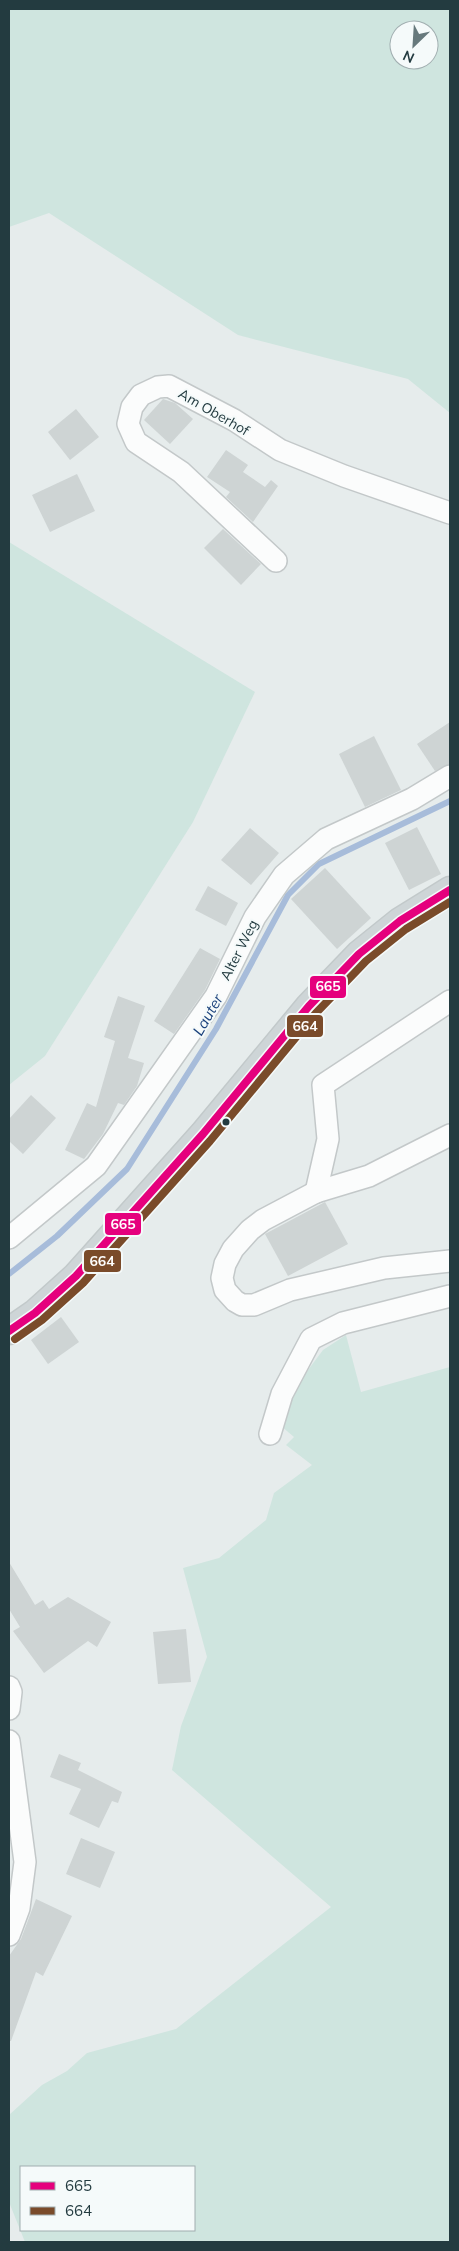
<svg xmlns="http://www.w3.org/2000/svg" width="459" height="2251" font-family="Mulish,sans-serif">
<style>
.green{fill:#cfe5df;fill-rule:evenodd}
.lines{fill:none;stroke-linecap:round;stroke-linejoin:round}
.stream{stroke:#a7bcda;stroke-width:6}
.building{fill:#ced4d4}
.minor-casing{stroke:#c3c8c9;stroke-width:24}
.major-casing{stroke:#c2c9ca;stroke-width:29}
.minor{stroke:#fbfcfc;stroke-width:21}
.major{stroke:#ced5d7;stroke-width:26}
.bus-1-casing{stroke:#f5fafa;stroke-width:11}
.bus-2-casing{stroke:#f5fafa;stroke-width:11}
.bus-1{stroke:#e5007d;stroke-width:8}
.bus-2{stroke:#7a4b2a;stroke-width:8}
.bus-dot{fill:#233b40;stroke:#f5fafa;stroke-width:2}
.labels{text-anchor:middle;stroke-width:4;stroke-linejoin:round;paint-order:stroke}
.street-label{font-size:14px;fill:#233b40;stroke:#f5fafa}
.water-label{font-size:15px;font-style:italic;fill:#1c427c;stroke:#f5fafa}
.line-badge{stroke:#f5fafa;stroke-width:2}
.badge-label{font-size:14px;text-anchor:middle;font-weight:bold;fill:#fff}
</style>
<rect width="100%" height="100%" fill="#e6ecec"/>
<g class="green">
<path d="M9 9H450V413L408 379 238 335 49 213 9 227ZM399 30H429V60H399Z"/>
<path d="M9 542 255 692 193 822 45 1056 9 1085Z"/>
<path d="M346 1335 361 1392 450 1367V2242H25L9 2202V2115L42 2085 67 2071 87 2053 176 2029 331 1907 172 1770 181 1726 207 1657 183 1568 219 1558 266 1520 274 1493 312 1465 286 1445 294 1437 281 1426 299 1382 323 1350ZM21 2167H194V2230H21Z"/>
</g>
<g class="lines">
<path class="stream" d="M9 1274 57 1236 127 1169 216 1029 288 895 319 864 450 801"/>
</g>
<g class="building">
<path d="M163 399 175 403 193 419 170 444 144 420Z"/>
<path d="M76 409 99 437 70 460 48 432Z"/>
<path d="M226 450 248 465 243 472 265 487 271 480 278 486 253 522 226 497 230 492 207 477Z"/>
<path d="M77 474 95 511 50 532 32 495Z"/>
<path d="M223 529 261 564 241 585 204 548Z"/>
<path d="M450 722V764L435 771 417 744Z"/>
<path d="M374 736 401 790 365 807 339 754Z"/>
<path d="M417 827 441 874 409 890 385 843Z"/>
<path d="M250 828 279 853 251 885 221 860Z"/>
<path d="M325 868 371 918 337 949 291 899Z"/>
<path d="M208 886 238 903 226 926 195 910Z"/>
<path d="M200 948 220 959 205 990 174 1034 154 1021Z"/>
<path d="M118 996 145 1006 128 1058 144 1063 137 1086 124 1105 118 1103 103 1134 84 1159 65 1150 87 1103 96 1107 115 1041 104 1037Z"/>
<path d="M31 1095 56 1118 23 1154 9 1141V1119Z"/>
<path d="M325 1202 348 1244 288 1276 265 1234Z"/>
<path d="M61 1317 79 1342 48 1364 31 1340Z"/>
<path d="M9 1562 35 1605 43 1600 49 1609 68 1597 111 1622 97 1647 88 1641 44 1673 13 1631 20 1627 9 1609Z"/>
<path d="M186 1629 191 1682 158 1684 153 1632Z"/>
<path d="M59 1754 81 1763 78 1770 122 1792 118 1803 112 1801 99 1828 69 1814 81 1789 50 1777Z"/>
<path d="M81 1838 115 1852 100 1888 66 1874Z"/>
<path d="M36 1899 72 1916 43 1976 36 1972 11 2041H9V1956L21 1939Z"/>
</g>
<g class="lines">
<defs>
<g id="minor">
<path d="M276 561 181 472 136 442 128 424 132 407 141 395 158 387 169 386 234 420 280 450 344 476 450 513"/>
<path d="M450 1135 369 1176 316 1192 263 1220 250 1230 233 1249 225 1264 222 1278 225 1290 235 1301 242 1305H254L290 1290 384 1268 450 1261"/>
<path d="M316 1192 328 1139 323 1085 450 1001"/>
<path d="M9 1238 96 1166 216 996 255 917 284 875 326 839 412 799 450 776"/>
<path d="M270 1434 282 1394 311 1339 343 1323 450 1296"/>
<path d="M9 1687 11 1692 9 1709"/>
<path d="M9 1741 25 1862 19 1908 9 1935"/>
</g>
<path id="major" d="M9 1331 35 1313 76 1276 203 1134 309 1006 359 954 400 921 450 890"/>
</defs>
<use href="#minor" class="minor-casing"/>
<use href="#major" class="major-casing"/>
<use href="#minor" class="minor"/>
<use href="#major" class="major"/>
<defs>
<path id="bus-1" d="M9 1331 35 1313 76 1276 203 1134 309 1006 359 954 400 921 450 890"/>
<path id="bus-2" d="M15 1339 42 1320 83 1283 210 1141 316 1013 366 961 406 929 450 902"/>
</defs>
<use href="#bus-1" class="bus-1-casing"/>
<use href="#bus-2" class="bus-2-casing"/>
<use href="#bus-1" class="bus-1"/>
<use href="#bus-2" class="bus-2"/>
</g>
<circle class="bus-dot" cx="226" cy="1122" r="4.5"/>
<g class="labels">
<g class="street-label">
<text transform="translate(214 412) rotate(30)" y="5">Am Oberhof</text>
<text transform="translate(239 950) rotate(-63)" y="5">Alter Weg</text>
</g>
<g class="water-label">
<text transform="translate(208 1015) rotate(-60)" y="5">Lauter</text>
</g>
</g>
<g class="line-badge">
<rect x="309" y="975" width="38" height="24" rx="5" fill="#e5007d"/>
<rect x="286" y="1014" width="38" height="24" rx="5" fill="#7a4b2a"/>
<rect x="104" y="1212" width="38" height="24" rx="5" fill="#e5007d"/>
<rect x="83" y="1249" width="39" height="24" rx="5" fill="#7a4b2a"/>
</g>
<g class="badge-label">
<text x="328" y="991">665</text>
<text x="305" y="1031">664</text>
<text x="123" y="1229">665</text>
<text x="102" y="1266">664</text>
</g>
<rect width="459" height="2251" fill="none" stroke="#233b40" stroke-width="20"/>
<rect x="20" y="2166" width="175" height="65" fill="#f5fafa" stroke="#a1aeb0"/>
<rect x="30" y="2182" width="25" height="8" fill="#e5007d" stroke="#a1aeb0"/>
<text x="65" y="2191" font-size="15" fill="#233b40">665</text>
<rect x="30" y="2207" width="25" height="8" fill="#7a4b2a" stroke="#a1aeb0"/>
<text x="65" y="2216" font-size="15" fill="#233b40">664</text>
<g transform="translate(414 45) rotate(205)"><circle r="24" fill="#f5fafa" stroke="#a1aeb0"/>
<path d="M0-4L9 19L0 12L-9 19Z" fill="#67797c"/>
<text y="-8" font-size="14" font-weight="bold" text-anchor="middle" fill="#233b40">N</text>
</g>
</svg>
